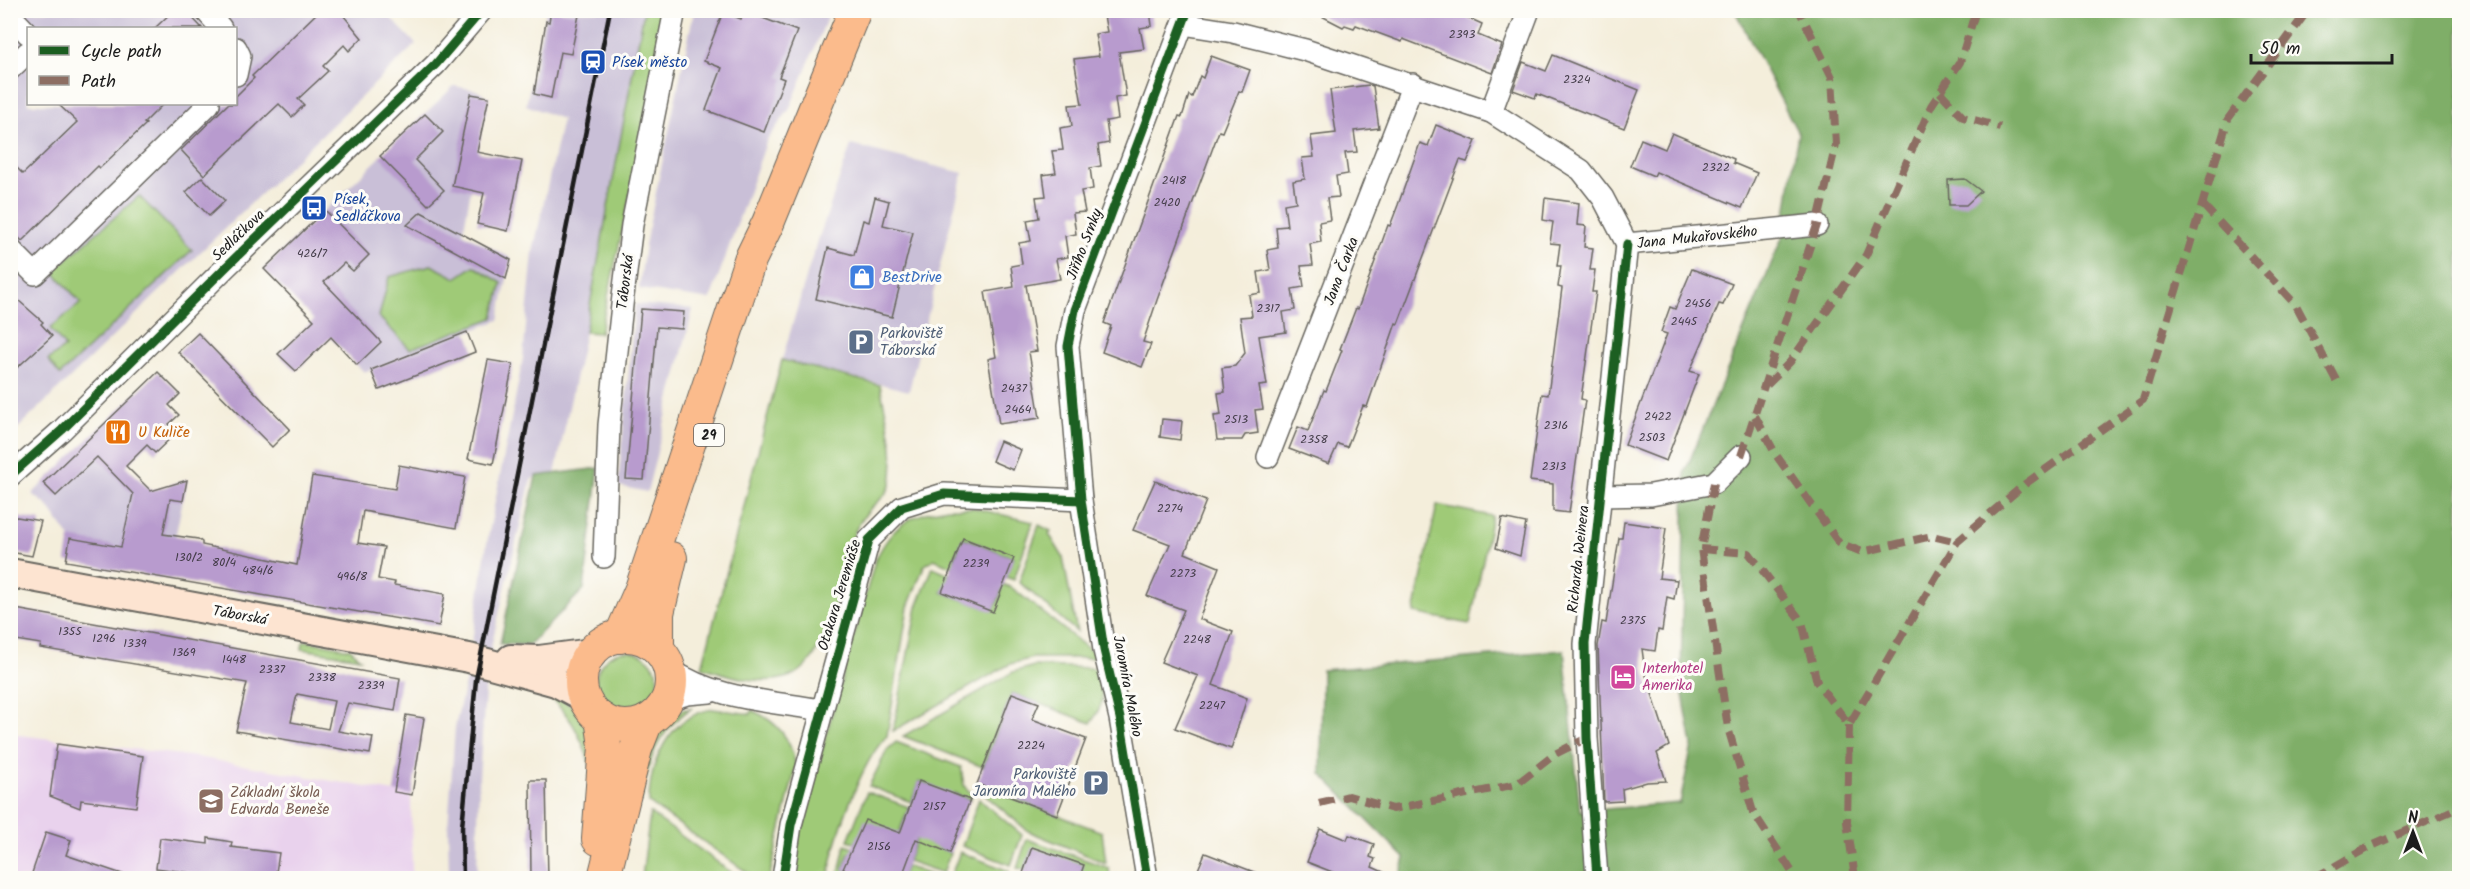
<svg xmlns="http://www.w3.org/2000/svg" width="2470" height="889" font-family="Kalam,sans-serif">
<style>
.built{fill:#e9d2ed}
.industrial{fill:#c9bfd7;fill-rule:evenodd}
.green{fill:#9fca77;stroke:#5e734a;stroke-width:1.5}
.forest{fill:#7fae68;stroke:#4e6542;stroke-width:1.5}
.building{fill:#b89bce;fill-rule:evenodd}
.lines{fill:none;stroke-linecap:round;stroke-linejoin:round}
.street-casing{stroke:#68665f;stroke-width:24}
.secondary-casing{stroke:#68665f;stroke-width:32}
.primary-casing{stroke:#68665f;stroke-width:34}
.street{stroke:#fff;stroke-width:21}
.secondary{stroke:#fde4d1;stroke-width:28}
.primary{stroke:#fbbb8c;stroke-width:32}
.rail{stroke:#1c1c1c;stroke-width:4.5}
.quiet{stroke:#8d6e63;stroke-width:8;stroke-dasharray:15 8;stroke-linecap:butt}
.cycleway-casing{stroke:#fdfcf7;stroke-width:13}
.cycleway{stroke:#1b5e20;stroke-width:9}
.labels{text-anchor:middle;stroke-width:6;stroke-linejoin:round;paint-order:stroke}
.number-label{font-size:12px;fill:#433c48}
.shield{fill:#fdfcf7;stroke:#605f5e;stroke-width:1.5}
.shield-label{font-size:14px;font-weight:bold;fill:#1c1c1c}
.transit-label{font-size:15px;fill:#164399;stroke:#fdfcf7;text-anchor:start}
.street-label{font-size:15px;fill:#1c1c1c;stroke:#fdfcf7}
.shop-label{font-size:15px;fill:#366cbe;stroke:#fdfcf7;text-anchor:start}
.service-label{font-size:15px;fill:#4e5e75;stroke:#fdfcf7;text-anchor:start}
.food-label{font-size:15px;fill:#c56008;stroke:#fdfcf7;text-anchor:start}
.hotel-label{font-size:15px;fill:#b23c85;stroke:#fdfcf7;text-anchor:start}
.education-label{font-size:15px;fill:#785e54;stroke:#fdfcf7;text-anchor:start}
</style>
<rect width="100%" height="100%" fill="#fdfcf7"/>
<filter id="ink" filterUnits="userSpaceOnUse"><feTurbulence type="fractalNoise" baseFrequency=".0167" numOctaves="2"/><feDisplacementMap in="SourceGraphic" scale="12" xChannelSelector="R" yChannelSelector="G"/><feConvolveMatrix kernelMatrix="1 2 1 2 8 2 1 2 1" color-interpolation-filters="sRGB"/></filter>
<filter id="wash" filterUnits="userSpaceOnUse"><feTurbulence type="fractalNoise" baseFrequency=".008" numOctaves="4" result="noise"/><feDisplacementMap in="SourceGraphic" scale="24" xChannelSelector="R" yChannelSelector="G"/><feGaussianBlur stdDeviation="1.35" result="paint"/><feColorMatrix in="noise" values="0 0 0 0 0 0 0 0 0 0 0 0 0 0 0 0 0 1.4 0 .05"/><feComposite in="paint" operator="in"/></filter>
<g filter="url(#wash)">
<rect width="100%" height="100%" fill="#f4eedb"/>
<path class="built" d="M11 734 197 757 411 795 412 878H11Z"/>
<g class="industrial">
<path d="M11 11H384L416 44 11 435ZM28 28H236V104H28Z"/>
<path d="M546 11H644L585 332 555 474 536 476 531 480 492 643 486 678 479 778 477 878H449L448 827 455 727 467 675 487 543 523 358 533 252 562 119 526 105Z"/>
<path d="M694 11H830L789 110 767 140 710 300 639 289 645 245Z"/>
<path d="M454 86 476 90 488 97 463 233 511 258 499 320 364 372 264 269Z"/>
<path d="M851 145 963 173 909 391 782 360 811 261Z"/>
<path d="M635 304 693 309 647 492 618 486Z"/>
<path d="M95 434 150 492 187 479 167 578 66 561 70 538 47 505 32 494Z"/>
</g>
<g class="green">
<path d="M644 11H670L600 333 585 332Z"/>
<path d="M139 196 192 250 60 375 48 360 65 347 50 328 81 303 53 271Z"/>
<path d="M431 265 456 278 474 266 502 283 493 318 410 349 379 317 389 277Z"/>
<path d="M782 360 880 385C886 417 897 450 891 483 888 496 876 502 868 511 861 520 854 531 851 542 840 577 829 662 791 676 761 687 731 676 702 667Z"/>
<path d="M1437 505 1492 516 1470 624 1414 613Z"/>
<path d="M948 508H974L1033 522 1014 580 1003 576 1014 558 964 538 955 557V568L934 559 924 566 908 607 887 736C861 761 833 842 829 878H793L797 839 875 561C892 525 910 514 948 508Z"/>
<path d="M1039 525 1051 531 1049 534 1063 557 1077 632 1019 582Z"/>
<path d="M933 567 952 575 942 592 993 611 1001 593 1000 583 1012 588 1096 655 1093 658H1033L1010 664 893 731 917 607Z"/>
<path d="M307 641 350 649 360 658 302 649 303 642Z"/>
<circle cx="627" cy="682" r="31"/>
<path d="M1034 666 1093 668 1097 672C1103 701 1107 698 1091 723L1012 693 983 767 903 736 1013 672Z"/>
<path d="M537 688 573 706 590 729 591 768C581 734 568 708 537 688Z"/>
<path d="M692 708C656 731 648 763 641 802L630 800 651 735 681 710Z"/>
<path d="M713 709 751 714 752 710C779 723 790 737 796 766L769 878H755L649 803C649 762 669 716 713 709Z"/>
<path d="M896 742 961 767 964 786 972 794 970 800 954 793 953 796 920 781 911 802 869 786 887 750Z"/>
<path d="M977 784 1102 832 1106 863 1028 831 978 789Z"/>
<path d="M867 792 909 807 898 835 856 843 848 840Z"/>
<path d="M979 799 1022 835 1011 865 962 846Z"/>
<path d="M650 813 739 878H642Z"/>
<path d="M917 837 950 853 943 873 908 861Z"/>
<path d="M1027 839 1109 868 1110 878H1079L1083 865C1054 854 1039 875 1017 868Z"/>
<path d="M845 845 854 848 852 854 849 853 843 869 867 878H838Z"/>
<path d="M960 852 1009 871 1006 878H950Z"/>
<path d="M906 866 939 878H901Z"/>
</g>
<g class="forest">
<path d="M1735 11H2459V878H1400L1405 858 1321 774 1322 670 1564 650 1580 811 1680 803 1692 745 1681 683 1685 472 1783 235 1798 133Z"/>
<path d="M599 468 584 589 529 645 500 644 536 476Z"/>
</g>
<g id="blocks">
<g class="building">
<path d="M174 10H185L202 28H155Z"/>
<path d="M320 10H339L362 38 349 51 344 45 323 66 328 71 298 99 304 105 292 117 279 104 204 175 181 150 228 104H236V96L254 78 252 76Z"/>
<path d="M551 10 579 15 571 54 560 52 551 98 534 94 546 21 549 22Z"/>
<path d="M1103 10H1150L1152 26 1140 28 1144 49 1119 52 1126 96 1115 98 1118 119 1106 121 1109 143 1098 145 1101 166 1090 168 1093 189 1081 191 1085 212 1073 213 1076 234 1065 236 1068 257 1056 259 1060 279 1026 285 1037 351 1029 352 1040 418 999 424 988 359 996 357 985 292 1014 287 1011 266 1022 264 1019 243 1031 241 1027 220 1039 218 1036 197 1046 196 1043 175 1056 173 1052 151 1063 150 1060 128 1072 126 1069 105 1082 104 1074 59 1099 56 1095 34 1107 32Z"/>
<path d="M1310 10H1451L1482 24 1478 35 1502 45 1492 73 1403 39 1402 42 1356 25 1354 28 1345 25 1343 27Z"/>
<path d="M744 11 797 31 779 77 784 79 764 132 706 110 722 68 704 61 723 12 741 19Z"/>
<path d="M1553 55 1639 90 1624 128 1537 94 1535 98 1513 90 1523 62 1546 71Z"/>
<path d="M1211 56 1250 70 1242 92 1239 91 1222 132 1219 131 1157 300 1143 342 1151 344 1142 367 1102 352 1111 326 1104 323 1179 116 1182 117 1189 95 1192 97 1200 76 1203 78Z"/>
<path d="M1369 85 1373 86 1379 128 1354 131 1357 152 1345 153 1348 174 1336 176 1339 197 1327 198 1330 220 1319 222 1321 242 1310 244 1313 265 1301 266 1304 287 1292 289 1295 310 1283 312 1286 332 1259 336 1267 385 1259 386 1263 409 1255 410 1258 433 1245 435 1242 440H1217L1214 416 1221 415 1218 393 1225 392 1222 368 1235 366 1245 353 1240 317 1252 316 1249 295 1261 293 1258 272 1270 270 1267 250 1278 248 1276 227 1287 226 1284 204 1296 202 1293 181 1305 179 1302 158 1314 157 1311 136 1336 133 1330 90Z"/>
<path d="M471 94 489 97 477 152 522 161 508 231 477 224 484 193 452 186Z"/>
<path d="M58 104H163L144 123 146 124 100 168 98 166 22 241 10 229V161L23 174 77 122Z"/>
<path d="M425 114 443 132 415 160 444 190 428 205 380 156Z"/>
<path d="M1436 125 1476 141 1467 162 1460 160 1398 324 1396 323 1367 407 1363 406 1347 447 1338 444 1329 464 1289 449 1298 427 1308 431 1324 390 1326 391 1342 350 1340 349 1356 308 1358 309 1388 225 1390 226 1398 205 1420 143 1428 146Z"/>
<path d="M1672 133 1734 159 1733 163 1757 173 1742 208 1656 172 1654 176 1630 166 1641 139 1665 149Z"/>
<path d="M202 177 225 201 209 216 186 192Z"/>
<path d="M1965 179 1981 191 1966 205H1949L1948 180Z"/>
<path d="M875 197 889 201 883 225 913 232 892 317 816 299 828 248 854 255 863 220 869 222Z"/>
<path d="M1545 198 1579 203 1577 225 1586 226 1584 247 1593 248 1590 270H1595L1592 292H1596L1581 399 1585 400 1569 513 1553 511V484L1530 481 1542 394 1548 395 1562 288 1558 287 1561 266H1557L1560 244 1550 243 1553 222 1543 220Z"/>
<path d="M325 210 369 255 353 271 344 263 324 282 381 342 357 365 331 337 296 371 278 354 314 320 264 269Z"/>
<path d="M421 212 511 260 506 279 407 225Z"/>
<path d="M1692 269 1732 284 1723 305 1719 304 1690 371 1699 374 1666 461 1625 445 1667 334 1661 332 1670 307 1675 309Z"/>
<path d="M18 300 43 322 41 324 52 336 10 374V307Z"/>
<path d="M641 309 684 312 682 329 657 327 644 480 626 479Z"/>
<path d="M467 332 475 352 379 390 371 370Z"/>
<path d="M198 333 290 429 272 447 178 352Z"/>
<path d="M488 360 513 364 493 464 468 459Z"/>
<path d="M158 372 180 394 169 405 179 415 169 424 177 432 155 453 147 445 126 466 151 491 187 480 183 501 170 499 163 534 198 539 202 542V545L297 565 312 476 395 489 399 465 465 477 456 528 363 511 358 543 384 547 378 579 395 582 394 585 445 594 439 626 66 561 70 538 121 547 133 494 97 457 56 496 43 483Z"/>
<path d="M1162 419 1182 421 1180 440 1160 437Z"/>
<path d="M1000 441 1021 450 1013 470 992 461Z"/>
<path d="M1155 481 1206 501 1185 553 1219 567 1199 619 1233 632 1213 685 1247 698 1231 749 1175 728 1198 676 1161 662 1184 610 1147 596 1170 544 1133 530Z"/>
<path d="M17 517 41 521 32 556 10 552V518Z"/>
<path d="M1502 518 1526 523 1520 556 1496 548Z"/>
<path d="M1624 522 1666 528 1659 578 1677 580 1674 599 1667 597 1662 631 1658 630 1655 651 1642 649 1645 672 1669 746 1657 753 1666 781 1647 782 1622 789 1623 801 1604 802 1598 646 1602 622 1606 623 1619 538H1622Z"/>
<path d="M963 538 1014 558 993 612 942 592Z"/>
<path d="M10 608 400 678 395 711 348 703 338 731 373 737 370 754 236 731 247 683 40 648 41 644 10 639ZM297 694 334 701 328 729 291 722Z"/>
<path d="M1012 693 1039 703 1032 719 1086 739 1057 815 977 784Z"/>
<path d="M406 715 424 718 412 795 394 792Z"/>
<path d="M57 744 143 756 136 807 81 800 80 808 50 796Z"/>
<path d="M530 780H546L548 879H531Z"/>
<path d="M919 781 970 800 950 853 916 839 901 879H867L843 869 865 820 900 833Z"/>
<path d="M1320 829 1347 840 1349 835 1374 844 1370 857 1375 859 1372 867 1399 879H1350L1307 862Z"/>
<path d="M46 832 71 840 66 855 128 876 127 879H30Z"/>
<path d="M160 838 208 844V838L232 842 231 847 279 853 275 879H233L156 868Z"/>
<path d="M1032 847 1084 865 1079 879H1021Z"/>
<path d="M1205 853 1267 877V879H1199L1201 873 1197 872Z"/>
</g>
</g>
</g>
<g filter="url(#ink)">
<use href="#blocks" fill-opacity="0" stroke="#68665f" stroke-width="1.5"/>
<g class="lines">
<defs>
<g id="street">
<path d="M205 10 221 28"/>
<path d="M10 15 28 34"/>
<path d="M1183 24 1233 32 1305 50 1491 112 1581 170 1603 198 1627 244"/>
<path d="M236 48 240 56 236 75"/>
<path d="M10 69 28 52"/>
<path d="M1491 112 1529 10"/>
<path d="M1627 244 1817 225"/>
<path d="M10 249 35 274 209 104"/>
<path d="M1268 457 1413 84"/>
<path d="M10 476 62 430 227 266 436 64 482 10"/>
<path d="M1600 496 1651 495 1714 483 1741 456"/>
<path d="M604 557 609 425 623 296 632 225 675 10"/>
<path d="M670 669C713 699 771 701 821 710"/>
<path d="M668 700 687 694 710 692"/>
<path d="M783 878 791 825 869 540 902 507 944 494 1081 500"/>
<path d="M1147 878 1120 718 1104 650 1081 500 1068 346 1075 310 1188 10"/>
<path d="M1597 878 1587 738 1585 644 1627 244"/>
</g>
<g id="secondary">
<path d="M10 573 469 658 556 682 582 696"/>
<path d="M511 659 539 660 592 653"/>
</g>
<g id="primary">
<circle cx="626" cy="681" r="45"/>
<path d="M620 637 641 589 750 260 768 223 855 10"/>
<path d="M658 648V613L671 558"/>
<path d="M598 839 605 746 601 718"/>
<path d="M604 878 636 749 647 721"/>
</g>
</defs>
<use href="#street" class="street-casing"/>
<use href="#secondary" class="secondary-casing"/>
<use href="#primary" class="primary-casing"/>
<use href="#street" class="street"/>
<use href="#secondary" class="secondary"/>
<use href="#primary" class="primary"/>
<path class="rail" d="M463 878 462 827 476 680 610 10"/>
<g class="quiet">
<path d="M1940 92 1963 117 2000 127"/>
<path d="M2203 205 2296 305 2338 384"/>
<path d="M1767 385 1790 362 1866 255 1931 106 1960 62 1976 10"/>
<path d="M1755 416 1776 455 1839 543 1862 552 1932 536 1957 542"/>
<path d="M1741 456 1817 225 1836 144 1832 77 1799 10"/>
<path d="M1714 483 1701 549 1728 728 1753 812 1796 878"/>
<path d="M1701 549 1749 553 1802 622 1817 682 1849 725 1957 542 2025 484 2143 400 2228 119 2308 10"/>
<path d="M1849 725 1847 822 1855 878"/>
<path d="M1319 803 1349 796 1393 809 1517 784 1555 754 1587 738"/>
<path d="M2314 878 2367 848 2460 807"/>
</g>
<defs>
<g id="cycleway">
<path d="M10 476 62 430 227 266 436 64 482 10"/>
<path d="M783 878 791 825 869 540 902 507 944 494 1081 500"/>
<path d="M1147 878 1120 718 1104 650 1081 500 1068 346 1075 310 1188 10"/>
<path d="M1597 878 1587 738 1585 644 1627 244"/>
</g>
</defs>
<use href="#cycleway" class="cycleway-casing"/>
<use href="#cycleway" class="cycleway"/>
</g>
</g>
<defs>
<symbol id="station-square" viewBox="-11 -11 22 22"><rect x="-9" y="-9" width="18" height="18" rx="4" fill="#1a4fb4" stroke="#fdfcf7"/><path d="M-3-6H3Q5-6 5-4V2Q5 4 3 4L4.5 6H3L1.5 4h-3L-3 6H-4.5L-3 4Q-5 4-5 2V-4Q-5-6-3-6ZM-3.5-4v3h7v-3ZM-3.5 1v1.5H-2V1ZM2 1v1.5H3.5V1Z" fill="#fff"/></symbol>
<symbol id="bus-square" viewBox="-11 -11 22 22"><rect x="-9" y="-9" width="18" height="18" rx="4" fill="#1a4fb4" stroke="#fdfcf7"/><path d="M-5-6H5V4H4V6H2V4H-2V6H-4V4H-5ZM-3.5-4V0h7V-4ZM-3.5 1.2v1.5H-2V1.2ZM2 1.2v1.5H3.5V1.2Z" fill="#fff"/></symbol>
<symbol id="shop-square" viewBox="-11 -11 22 22"><rect x="-9" y="-9" width="18" height="18" rx="4" fill="#3f7fe0" stroke="#fdfcf7"/><path d="M-5-2.5h2.3a2.7 3.5 0 0 1 5.4 0H5L5.5 6h-11ZM-1.5-2.5h3a1.5 2.3 0 0 0-3 0Z" fill="#fff"/></symbol>
<symbol id="parking-square" viewBox="-11 -11 22 22"><rect x="-9" y="-9" width="18" height="18" rx="4" fill="#5c6f8a" stroke="#fdfcf7"/><path d="M-3.5-5.5H1a3.5 3.5 0 0 1 0 7H-1V5.5H-3.5ZM-1-3.4V-.6H.8a1.4 1.4 0 0 0 0-2.8Z" fill="#fff"/></symbol>
<symbol id="restaurant-square" viewBox="-11 -11 22 22"><rect x="-9" y="-9" width="18" height="18" rx="4" fill="#e8710a" stroke="#fdfcf7"/><path d="M-5-6h1v4h1v-4h1v4h1v-4h1v5L-1.5 .5V6h-2V.5L-5-1ZM5-6V6H3V1.5H1.5Q1.5-4 5-6Z" fill="#fff"/></symbol>
<symbol id="hotel-square" viewBox="-11 -11 22 22"><rect x="-9" y="-9" width="18" height="18" rx="4" fill="#d1479c" stroke="#fdfcf7"/><path d="M-6-4.5h1.5V1H6V5H4.5V3h-9V5H-6ZM-4 0a1.8 1.8 0 1 1 3.6 0ZM.5 0V-2.5h3Q6-2.5 6 0Z" fill="#fff"/></symbol>
<symbol id="school-square" viewBox="-11 -11 22 22"><rect x="-9" y="-9" width="18" height="18" rx="4" fill="#8d6e63" stroke="#fdfcf7"/><path d="M0-5L7-2L0 1L-7-2ZM-4 1L0 2.5L4 1V4Q0 6-4 4Z" fill="#fff"/></symbol>
</defs>
<g fill-rule="evenodd">
<use href="#station-square" x="578" y="47" width="30" height="30"/>
<use href="#bus-square" x="299" y="193" width="30" height="30"/>
<use href="#shop-square" x="847" y="262" width="30" height="30"/>
<use href="#parking-square" x="846" y="327" width="30" height="30"/>
<use href="#restaurant-square" x="103" y="417" width="30" height="30"/>
<use href="#hotel-square" x="1608" y="662" width="30" height="30"/>
<use href="#parking-square" x="1081" y="768" width="30" height="30"/>
<use href="#school-square" x="196" y="786" width="30" height="30"/>
</g>
<g class="labels">
<g class="number-label">
<text x="1462" y="38">2393</text>
<text x="1577" y="83">2324</text>
<text x="1716" y="171">2322</text>
<text x="1174" y="184">2418</text>
<text x="1167" y="206">2420</text>
<text x="312" y="257">426/7</text>
<text x="1698" y="307">2456</text>
<text x="1268" y="312">2317</text>
<text x="1684" y="325">2445</text>
<text x="1014" y="392">2437</text>
<text x="1018" y="413">2464</text>
<text x="1658" y="420">2422</text>
<text x="1236" y="423">2513</text>
<text x="1556" y="429">2316</text>
<text x="1652" y="441">2503</text>
<text x="1314" y="443">2358</text>
<text x="1554" y="470">2313</text>
<text x="1170" y="512">2274</text>
<text x="189" y="561">130/2</text>
<text x="224" y="566">80/4</text>
<text x="976" y="567">2239</text>
<text x="258" y="574">484/6</text>
<text x="1183" y="577">2273</text>
<text x="352" y="580">496/8</text>
<text x="1633" y="624">2375</text>
<text x="70" y="635">1355</text>
<text x="104" y="642">1296</text>
<text x="1197" y="643">2248</text>
<text x="135" y="647">1339</text>
<text x="184" y="656">1369</text>
<text x="234" y="663">1448</text>
<text x="272" y="673">2337</text>
<text x="322" y="681">2338</text>
<text x="371" y="689">2339</text>
<text x="1212" y="709">2247</text>
<text x="1031" y="749">2224</text>
<text x="934" y="810">2157</text>
<text x="879" y="850">2156</text>
</g>
<rect class="shield" x="694" y="424" width="30" height="22" rx="4.5"/>
<g class="shield-label">
<text x="709" y="440">29</text>
</g>
<g class="transit-label">
<text x="612" y="67">Písek město</text>
<text x="334" y="204">Písek,<tspan x="334" dy="17">Sedláčkova</tspan></text>
</g>
<g class="street-label">
<text transform="translate(238 235) rotate(-44)" y="5">Sedláčkova</text>
<text transform="translate(1697 237) rotate(-6)" y="5">Jana Mukařovského</text>
<text transform="translate(1084 244) rotate(-69)" y="5">Jiřího Srnky</text>
<text transform="translate(1341 271) rotate(-69)" y="5">Jana Čarka</text>
<text transform="translate(625 282) rotate(-83)" y="5">Táborská</text>
<text transform="translate(1578 559) rotate(-84)" y="5">Richarda Weinera</text>
<text transform="translate(839 595) rotate(-73)" y="5">Otakara Jeremiáše</text>
<text transform="translate(240 615) rotate(10)" y="5">Táborská</text>
<text transform="translate(1128 686) rotate(79)" y="5">Jaromíra Malého</text>
</g>
<g class="shop-label">
<text x="882" y="282">BestDrive</text>
</g>
<g class="service-label">
<text x="880" y="338">Parkoviště<tspan x="880" dy="17">Táborská</tspan></text>
<text x="1076" y="779" text-anchor="end">Parkoviště<tspan x="1076" dy="17">Jaromíra Malého</tspan></text>
</g>
<g class="food-label">
<text x="138" y="437">U Kuliče</text>
</g>
<g class="hotel-label">
<text x="1642" y="673">Interhotel<tspan x="1642" dy="17">Amerika</tspan></text>
</g>
<g class="education-label">
<text x="230" y="797">Základní škola<tspan x="230" dy="17">Edvarda Beneše</tspan></text>
</g>
</g>
<rect width="2470" height="889" fill="none" stroke="#fdfcf7" stroke-width="36"/>
<rect x="27" y="27" width="210" height="78" fill="#fdfcf7" stroke="#a3a29f" stroke-width="1.5"/>
<rect x="39" y="46" width="30" height="9" fill="#1b5e20" stroke="#a3a29f" stroke-width="1.5"/>
<text x="81" y="57" font-size="18" fill="#1c1c1c">Cycle path</text>
<rect x="39" y="76" width="30" height="9" fill="#8d6e63" stroke="#a3a29f" stroke-width="1.5"/>
<text x="81" y="87" font-size="18" fill="#1c1c1c">Path</text>
<g transform="translate(2413 832)" stroke="#fdfcf7" stroke-width="4.5" paint-order="stroke">
<path d="M0-4.5L10 22L0 15L-10 22Z" fill="#1c1c1c"/>
<text y="-9" font-size="16" font-weight="bold" text-anchor="middle" fill="#1c1c1c">N</text>
</g>
<path d="M2251 54v9h141v-9" fill="none" stroke="#1c1c1c" stroke-width="3"/>
<text x="2260" y="54" font-size="18" fill="#1c1c1c" stroke="#fdfcf7" stroke-width="4.5" paint-order="stroke">50 m</text>
</svg>
